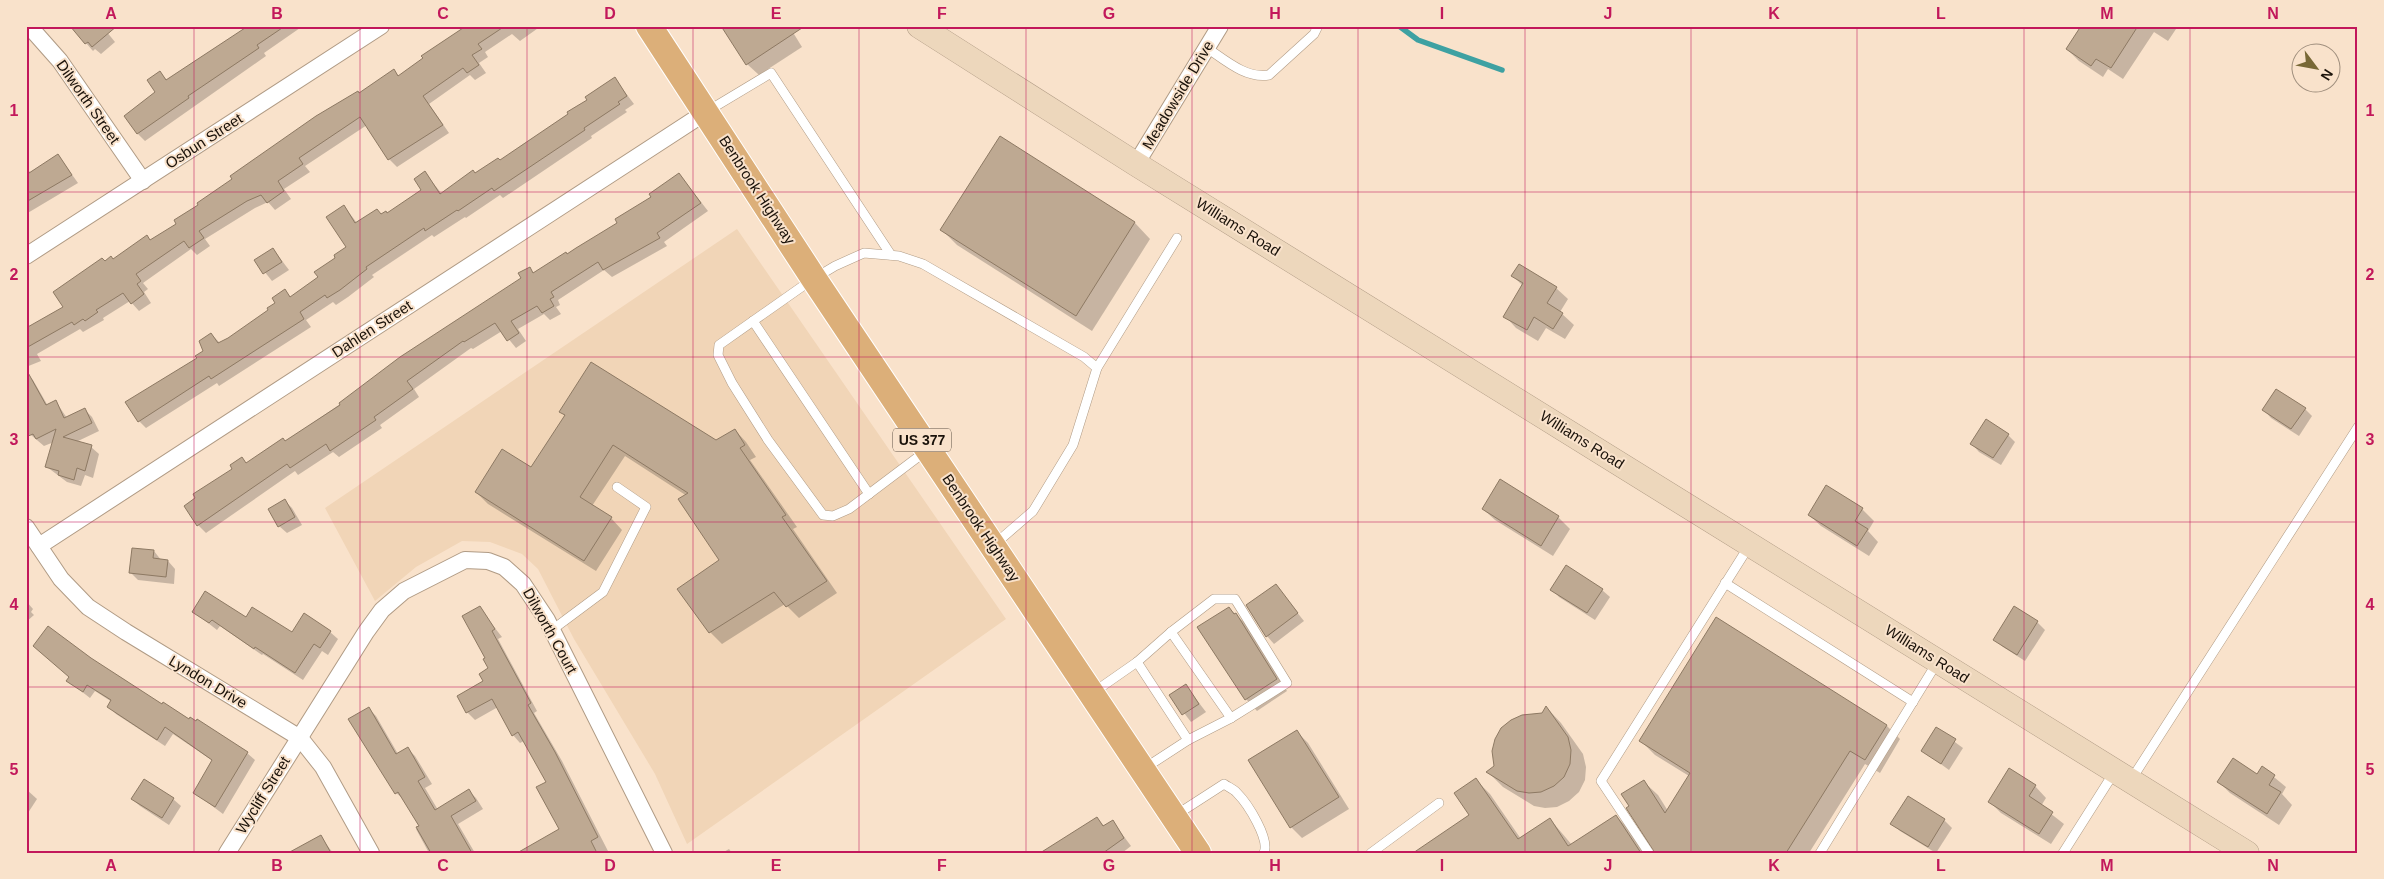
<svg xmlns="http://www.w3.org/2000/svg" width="2384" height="879" font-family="Arial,sans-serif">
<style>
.built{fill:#f1d5b7}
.shadow{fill:#0003}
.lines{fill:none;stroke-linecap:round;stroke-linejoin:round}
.stream{stroke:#3ea1a2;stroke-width:5.5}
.building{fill:#bea992;stroke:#8d7963}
.lane-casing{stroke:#b09b85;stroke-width:10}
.street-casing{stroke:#b09b85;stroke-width:18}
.secondary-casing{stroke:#b09b85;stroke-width:25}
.primary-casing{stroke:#fff;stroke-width:28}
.lane{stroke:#fff;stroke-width:9}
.street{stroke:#fff;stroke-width:16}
.secondary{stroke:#edd7bc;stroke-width:24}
.primary{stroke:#dcaf79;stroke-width:26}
.grid{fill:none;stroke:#c2185b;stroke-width:1;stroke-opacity:0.55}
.labels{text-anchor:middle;stroke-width:4;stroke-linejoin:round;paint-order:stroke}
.shield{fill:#f9e2cb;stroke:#5d5044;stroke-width:1}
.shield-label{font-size:14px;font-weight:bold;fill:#1a120a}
.street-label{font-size:15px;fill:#1a120a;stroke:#f9e2cb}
.neatline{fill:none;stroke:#c2185b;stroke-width:2}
.grid-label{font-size:16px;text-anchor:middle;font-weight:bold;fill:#c2185b}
</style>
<rect width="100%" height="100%" fill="#f9e2cb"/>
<path class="built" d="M737 229 1006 619 687 844 655 774 574 639 538 569 522 554 490 542 462 541 416 567 375 601 325 508Z"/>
<g class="shadow">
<path d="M102 26 115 42 101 54 95 49 93 51 86 43Z"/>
<path d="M251 26H299L300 28 264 53 266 56 145 141 138 134 156 93 160 73 168 81Z"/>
<path d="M468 26H541L520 41 512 34 485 52 488 57 479 63 486 73 475 80 470 75 429 104 449 133 397 167 389 159 367 125 305 166 310 172 284 189 291 199 275 210 268 202 255 208 205 239 210 246 197 255 191 249 143 283 148 289 144 292 151 303 139 311 130 301 103 318 104 320 83 332 80 329 37 354 41 361 26 367V329L65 308 105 263 114 261 151 241 178 224 359 94 394 71 399 76Z"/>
<path d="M789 26 802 47 759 75 747 64Z"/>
<path d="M2082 26H2147L2149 28 2150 26H2174L2176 29 2168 41 2154 32 2123 79 2108 69 2103 77 2079 61 2067 49Z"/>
<path d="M615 79 634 104 625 110 627 112 591 136 592 138 503 198 500 195 466 218 465 217 434 237 432 235 372 275 374 277 348 297 336 305 333 302 306 320 311 327 219 386 217 383 146 428 139 421 205 351 211 334 220 343 229 339 277 304 284 291 291 297 320 277 347 248 344 206 357 223 388 214 423 191 425 173 442 194 500 162 588 101Z"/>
<path d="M1000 138 1135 223 1150 239 1092 331 957 245 942 230Z"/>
<path d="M58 155 78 183 26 214V172L29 171 31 173Z"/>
<path d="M679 174 708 211 664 242 667 246 612 277 604 270 558 300 560 305 556 307 561 314 550 320 544 314 518 329 526 341 516 348 502 331 473 349 471 348 414 389 419 397 380 425 382 428 339 457 333 452 298 475 295 471 206 533 198 525 186 506 234 469 241 458 247 464 285 442 523 278 529 268 535 274 619 223Z"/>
<path d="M273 249 289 270 272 281 256 261Z"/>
<path d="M1513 276 1556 288 1568 299 1560 312 1574 325 1565 339 1546 328 1538 341 1516 328 1505 316 1523 286Z"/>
<path d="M26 374 33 380 48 406 56 402 67 418 84 409 92 417 99 431 76 442 91 447 99 454 93 478 85 475 81 486 67 482 47 467 54 442 44 446 31 435Z"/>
<path d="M2305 409 2312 416 2299 436 2271 418 2264 410Z"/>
<path d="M561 412 716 441 735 430 746 442 756 457 750 460 797 527 793 529 837 593 799 618 785 604 722 644 710 632 679 589 721 560 687 496 625 456 592 506 611 518 622 530 596 571 488 504 476 492 532 469 565 416Z"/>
<path d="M2008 435 2015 442 2001 465 1979 452 1972 444Z"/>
<path d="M1501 481 1558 517 1570 529 1553 556 1495 520 1483 509Z"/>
<path d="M1827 487 1862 509 1874 521 1868 531 1878 542 1869 556 1821 526 1809 515Z"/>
<path d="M285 501 292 508 302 525 287 533 279 526Z"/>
<path d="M154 551 161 560 168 561 175 569 174 584 138 580 130 572Z"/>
<path d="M1275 585 1304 621 1274 644 1267 636Z"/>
<path d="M1552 589 1602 590 1610 597 1595 620 1559 597Z"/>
<path d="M26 601 33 609 31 612 34 615 26 622Z"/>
<path d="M479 608 502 637 498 639 537 711 534 713 562 761 609 853H520L561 830 547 782 524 741 520 743 513 735 498 707 475 720 467 712 490 669Z"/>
<path d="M1229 608 1248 626 1287 691 1257 711 1246 699Z"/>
<path d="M194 612 247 618 292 634 330 632 338 639 328 655 322 651 303 680 263 654 262 655 220 626 217 630Z"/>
<path d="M2037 622 2045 630 2025 661 2003 647 1995 640Z"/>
<path d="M90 659 162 706 247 753 255 760 223 814 195 793 213 761 173 734 165 746 116 714 109 706 112 702 95 691 90 698 68 681Z"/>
<path d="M1186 686 1206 712 1191 722 1171 696Z"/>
<path d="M1547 708 1561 723 1583 754 1586 767 1585 780 1579 792 1569 801 1557 807 1545 808 1534 806 1503 787 1488 772 1495 767Z"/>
<path d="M369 709 376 716 398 754 408 749 415 756 432 784 425 788 438 810 469 791 476 798 483 809 458 824 475 853H429L416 829 420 826 405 800 396 793Z"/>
<path d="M1887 726 1900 739 1880 773 1865 764 1809 853H1655L1644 782 1658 795 1668 811 1689 776 1655 755 1641 741Z"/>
<path d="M1937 729 1963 748 1949 770 1923 751Z"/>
<path d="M1296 731 1308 743 1349 809 1302 838 1291 827Z"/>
<path d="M2263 768 2286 787 2282 794 2292 805 2279 825 2230 793 2219 782 2258 776Z"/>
<path d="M1476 780 1490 794 1521 839 1550 819 1572 845 1616 816 1630 830 1645 853H1416L1470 815Z"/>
<path d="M2035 786 2046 798 2041 806 2064 824 2051 844 2001 813 1990 802Z"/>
<path d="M26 789 37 799 26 816Z"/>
<path d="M1908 798 1944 820 1952 828 1936 853 1900 831 1892 823Z"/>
<path d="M132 799H173L181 806 169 825 140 806Z"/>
<path d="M1097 818 1105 827 1113 822 1131 846 1122 853H1052Z"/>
<path d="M320 836 333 853H306Z"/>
<path d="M729 849 732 853H722Z"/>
</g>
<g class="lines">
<path class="stream" d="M1399 26 1418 40 1502 70"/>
</g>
<g class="building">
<path d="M70 26H117L92 47 88 42 85 44Z"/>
<path d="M248 26H285L257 45 259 48 188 96 189 98 137 134 124 116 155 92 147 80 160 71 166 80Z"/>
<path d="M466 26H505L478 44 482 49 472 55 479 65 467 73 463 68 423 96 443 125 388 160 360 117 299 158 303 164 278 181 284 191 267 203 261 195 247 201 199 231 204 238 189 248 184 241 136 274 141 281 137 284 144 294 131 304 123 293 96 310 98 312 85 321 83 319 74 325 72 322 26 348V328L63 307 53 292 102 258 105 261 111 256 113 259 147 235 150 240 176 224 174 220 198 205 197 203 232 179 230 176 316 116 358 91 359 93 394 69 398 76 423 58 421 56Z"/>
<path d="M721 26H805L746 65Z"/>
<path d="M2081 26H2138L2111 68 2096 59 2091 66 2066 49Z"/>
<path d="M615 77 627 96 618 102 620 104 584 128 585 130 494 191 492 188 458 211 457 210 425 231 424 228 366 267 367 269 340 290 327 298 325 295 300 312 304 319 211 379 209 376 138 422 125 402 197 358 195 356 203 351 199 341 211 333 218 343 228 338 268 310 267 308 275 303 272 298 285 289 290 297 318 277 314 272 335 258 334 255 346 247 326 217 344 205 355 223 377 209 381 214 386 211 387 213 421 190 414 179 425 171 440 194 473 170 475 173 498 158 500 160 568 114 567 112 587 100 585 97Z"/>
<path d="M1000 136 1135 222 1076 316 940 230Z"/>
<path d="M58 154 72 175 26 202V175Z"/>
<path d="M679 173 701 203 657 233 660 238 603 270 598 262 551 292 554 297 550 299 554 306 542 313 537 306 511 321 519 333 507 341 495 323 464 342 463 341 407 381 413 389 374 417 376 420 330 451 326 444 290 468 287 464 197 526 184 506 195 498 193 494 232 469 230 465 242 457 246 463 283 438 285 441 340 405 339 403 400 357 521 278 518 273 530 267 533 273 566 252 567 254 576 248 617 223 615 219 651 197 649 194Z"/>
<path d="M273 248 282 262 263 274 254 260Z"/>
<path d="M1519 264 1557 287 1547 303 1563 313 1553 329 1534 317 1527 330 1503 317 1523 283 1511 276Z"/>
<path d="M591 362 716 440 735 429 745 445 740 448 786 515 782 517 827 581 786 607 774 592 709 633 677 589 719 560 678 499 688 493 613 445 580 497 612 517 584 561 475 492 502 449 531 467 565 415 559 412Z"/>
<path d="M26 369 46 405 56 400 64 418 85 408 92 423 63 437 92 445 85 471 77 468 74 480 58 475 59 471 45 467 56 429 36 439 33 434 26 437Z"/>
<path d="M2276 389 2306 408 2291 429 2262 410Z"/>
<path d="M1986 419 2009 434 1993 458 1970 444Z"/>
<path d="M1500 479 1559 516 1541 546 1482 509Z"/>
<path d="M1826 485 1863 508 1855 521 1868 529 1857 546 1808 515Z"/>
<path d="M285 499 295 517 278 527 268 509Z"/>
<path d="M132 548 154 550 153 558 168 560 166 577 129 573Z"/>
<path d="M1566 565 1603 589 1587 613 1550 590Z"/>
<path d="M1276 584 1298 613 1266 637 1246 605Z"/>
<path d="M205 591 246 617 252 607 292 632 304 613 331 631 320 648 314 644 295 673 255 647 254 649 212 620 209 623 192 612Z"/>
<path d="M480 606 495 629 492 631 531 703 528 705 555 752 598 837 591 841 597 853H517L559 829 536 787 546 782 518 732 512 736 492 699 466 713 457 696 483 681 479 674 488 668 483 659 485 658 462 616Z"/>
<path d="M2014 606 2038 621 2017 655 1993 640Z"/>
<path d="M1229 607 1234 614 1236 613 1277 679 1245 700 1197 627Z"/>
<path d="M1716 617 1887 725 1865 760 1850 751 1786 853H1655L1626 808 1629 806 1621 794 1644 780 1665 813 1690 773 1639 741Z"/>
<path d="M48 626 91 658 162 704 163 702 189 719 190 717 196 721 197 719 248 752 215 807 193 793 212 760 165 727 157 740 107 707 111 700 87 685 83 692 66 681 69 677 33 646Z"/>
<path d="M1186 684 1199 704 1182 715 1169 695Z"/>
<path d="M1546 706 1568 737 1571 750 1570 764 1564 777 1554 786 1541 792 1529 793 1517 791 1486 772 1494 766 1492 751 1495 739 1501 728 1511 720 1522 715 1542 713Z"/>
<path d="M369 707 396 754 408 747 425 777 418 781 435 810 469 789 476 801 451 816 472 853H431L416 827 419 826 398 792 395 794 348 719Z"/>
<path d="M1936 727 1956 739 1941 764 1921 751Z"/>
<path d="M1297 730 1339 797 1290 828 1248 760Z"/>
<path d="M2233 758 2257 774 2262 766 2275 775 2269 785 2281 792 2267 814 2217 782Z"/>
<path d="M2009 768 2036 785 2029 796 2053 812 2039 834 1988 802Z"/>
<path d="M1476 778 1518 839 1550 818 1568 846 1616 815 1641 853H1413L1469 815 1454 793Z"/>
<path d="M144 779 174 798 162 818 131 799Z"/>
<path d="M1908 796 1945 819 1928 847 1890 824Z"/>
<path d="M1097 817 1103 826 1113 820 1124 838 1103 853H1040Z"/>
<path d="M321 835 331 853H288Z"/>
</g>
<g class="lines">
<defs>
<g id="lane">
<path d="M1207 48C1225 60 1246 79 1269 75L1314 34 1318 26"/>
<path d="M706 112 771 73 891 255"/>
<path d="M753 321 869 494"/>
<path d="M1097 368 1177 238"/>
<path d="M926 451 849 509 833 516 823 515 768 440 732 383 718 355 719 345 810 281 835 266 864 253 899 256 923 264 1084 357 1097 368 1073 445 1033 511 995 544"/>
<path d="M1725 583 1913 702"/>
<path d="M552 630 603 592 646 507 617 487"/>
<path d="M1171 632 1214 599H1235L1287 683 1231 718"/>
<path d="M1137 662 1188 740"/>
<path d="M1094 692 1137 662 1171 632 1231 718 1188 740 1145 768"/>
<path d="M2131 780 2358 427"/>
<path d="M1176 815 1224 784C1228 787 1234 789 1237 793 1248 804 1270 839 1264 853"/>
<path d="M1371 853 1439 803"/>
<path d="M1649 853 1601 781 1749 546"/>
<path d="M1820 853 1938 661"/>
<path d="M2063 853 2115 771"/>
</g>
<g id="street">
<path d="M29 26 60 61 143 181"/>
<path d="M1136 164 1220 26"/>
<path d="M26 256 381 26"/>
<path d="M26 527 61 579 88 607 126 632 300 738 323 767 371 853"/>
<path d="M39 546 706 112"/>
<path d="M227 853 366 632 382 610 404 591 465 560 488 561 504 567 523 584 547 620 664 853"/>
</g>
<path id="secondary" d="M919 26 1136 164 2247 853"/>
<path id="primary" d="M649 26 814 279 1198 853"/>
</defs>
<use href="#lane" class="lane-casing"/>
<use href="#street" class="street-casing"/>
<use href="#secondary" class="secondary-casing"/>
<use href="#primary" class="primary-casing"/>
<use href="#lane" class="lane"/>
<use href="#street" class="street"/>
<use href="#secondary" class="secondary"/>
<use href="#primary" class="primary"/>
</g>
<path class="grid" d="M194 26V853M360 26V853M527 26V853M693 26V853M859 26V853M1026 26V853M1192 26V853M1358 26V853M1525 26V853M1691 26V853M1857 26V853M2024 26V853M2190 26V853M26 192H2358M26 357H2358M26 522H2358M26 687H2358"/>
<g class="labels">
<rect class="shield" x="893" y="428.5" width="58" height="23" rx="4"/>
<g class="shield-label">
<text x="922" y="445">US 377</text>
</g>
<g class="street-label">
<text transform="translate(1178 95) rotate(-59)" y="5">Meadowside Drive</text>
<text transform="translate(88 102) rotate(55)" y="5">Dilworth Street</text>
<text transform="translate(204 141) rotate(-33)" y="5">Osbun Street</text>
<text transform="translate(757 190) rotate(57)" y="5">Benbrook Highway</text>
<text transform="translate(1238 227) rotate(32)" y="5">Williams Road</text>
<text transform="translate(372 329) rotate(-33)" y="5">Dahlen Street</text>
<text transform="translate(1582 440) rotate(32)" y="5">Williams Road</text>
<text transform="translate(981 528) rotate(56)" y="5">Benbrook Highway</text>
<text transform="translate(550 631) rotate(61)" y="5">Dilworth Court</text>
<text transform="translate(1927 654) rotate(32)" y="5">Williams Road</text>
<text transform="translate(208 682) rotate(31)" y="5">Lyndon Drive</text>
<text transform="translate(263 795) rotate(-58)" y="5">Wycliff Street</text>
</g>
</g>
<rect width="2384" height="879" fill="none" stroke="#f9e2cb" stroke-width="55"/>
<g transform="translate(2316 68) rotate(122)"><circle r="24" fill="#f9e2cb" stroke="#a08f7e"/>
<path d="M0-4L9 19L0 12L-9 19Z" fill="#786836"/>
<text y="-8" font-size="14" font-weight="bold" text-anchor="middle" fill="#1a120a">N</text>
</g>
<rect x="28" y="28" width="2328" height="824" class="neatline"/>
<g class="grid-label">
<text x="111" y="19">A</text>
<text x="277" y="19">B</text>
<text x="443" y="19">C</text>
<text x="610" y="19">D</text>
<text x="776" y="19">E</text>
<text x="942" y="19">F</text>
<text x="1109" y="19">G</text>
<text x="1275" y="19">H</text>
<text x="1442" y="19">I</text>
<text x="1608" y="19">J</text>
<text x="1774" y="19">K</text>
<text x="1941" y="19">L</text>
<text x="2107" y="19">M</text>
<text x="2273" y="19">N</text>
<text x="14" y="116">1</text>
<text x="2370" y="116">1</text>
<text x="14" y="280">2</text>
<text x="2370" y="280">2</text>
<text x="14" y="445">3</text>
<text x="2370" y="445">3</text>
<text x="14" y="610">4</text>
<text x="2370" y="610">4</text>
<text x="14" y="775">5</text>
<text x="2370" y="775">5</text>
<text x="111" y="871">A</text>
<text x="277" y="871">B</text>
<text x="443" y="871">C</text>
<text x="610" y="871">D</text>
<text x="776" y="871">E</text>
<text x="942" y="871">F</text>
<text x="1109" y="871">G</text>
<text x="1275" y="871">H</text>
<text x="1442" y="871">I</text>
<text x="1608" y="871">J</text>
<text x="1774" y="871">K</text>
<text x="1941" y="871">L</text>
<text x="2107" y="871">M</text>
<text x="2273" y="871">N</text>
</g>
</svg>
